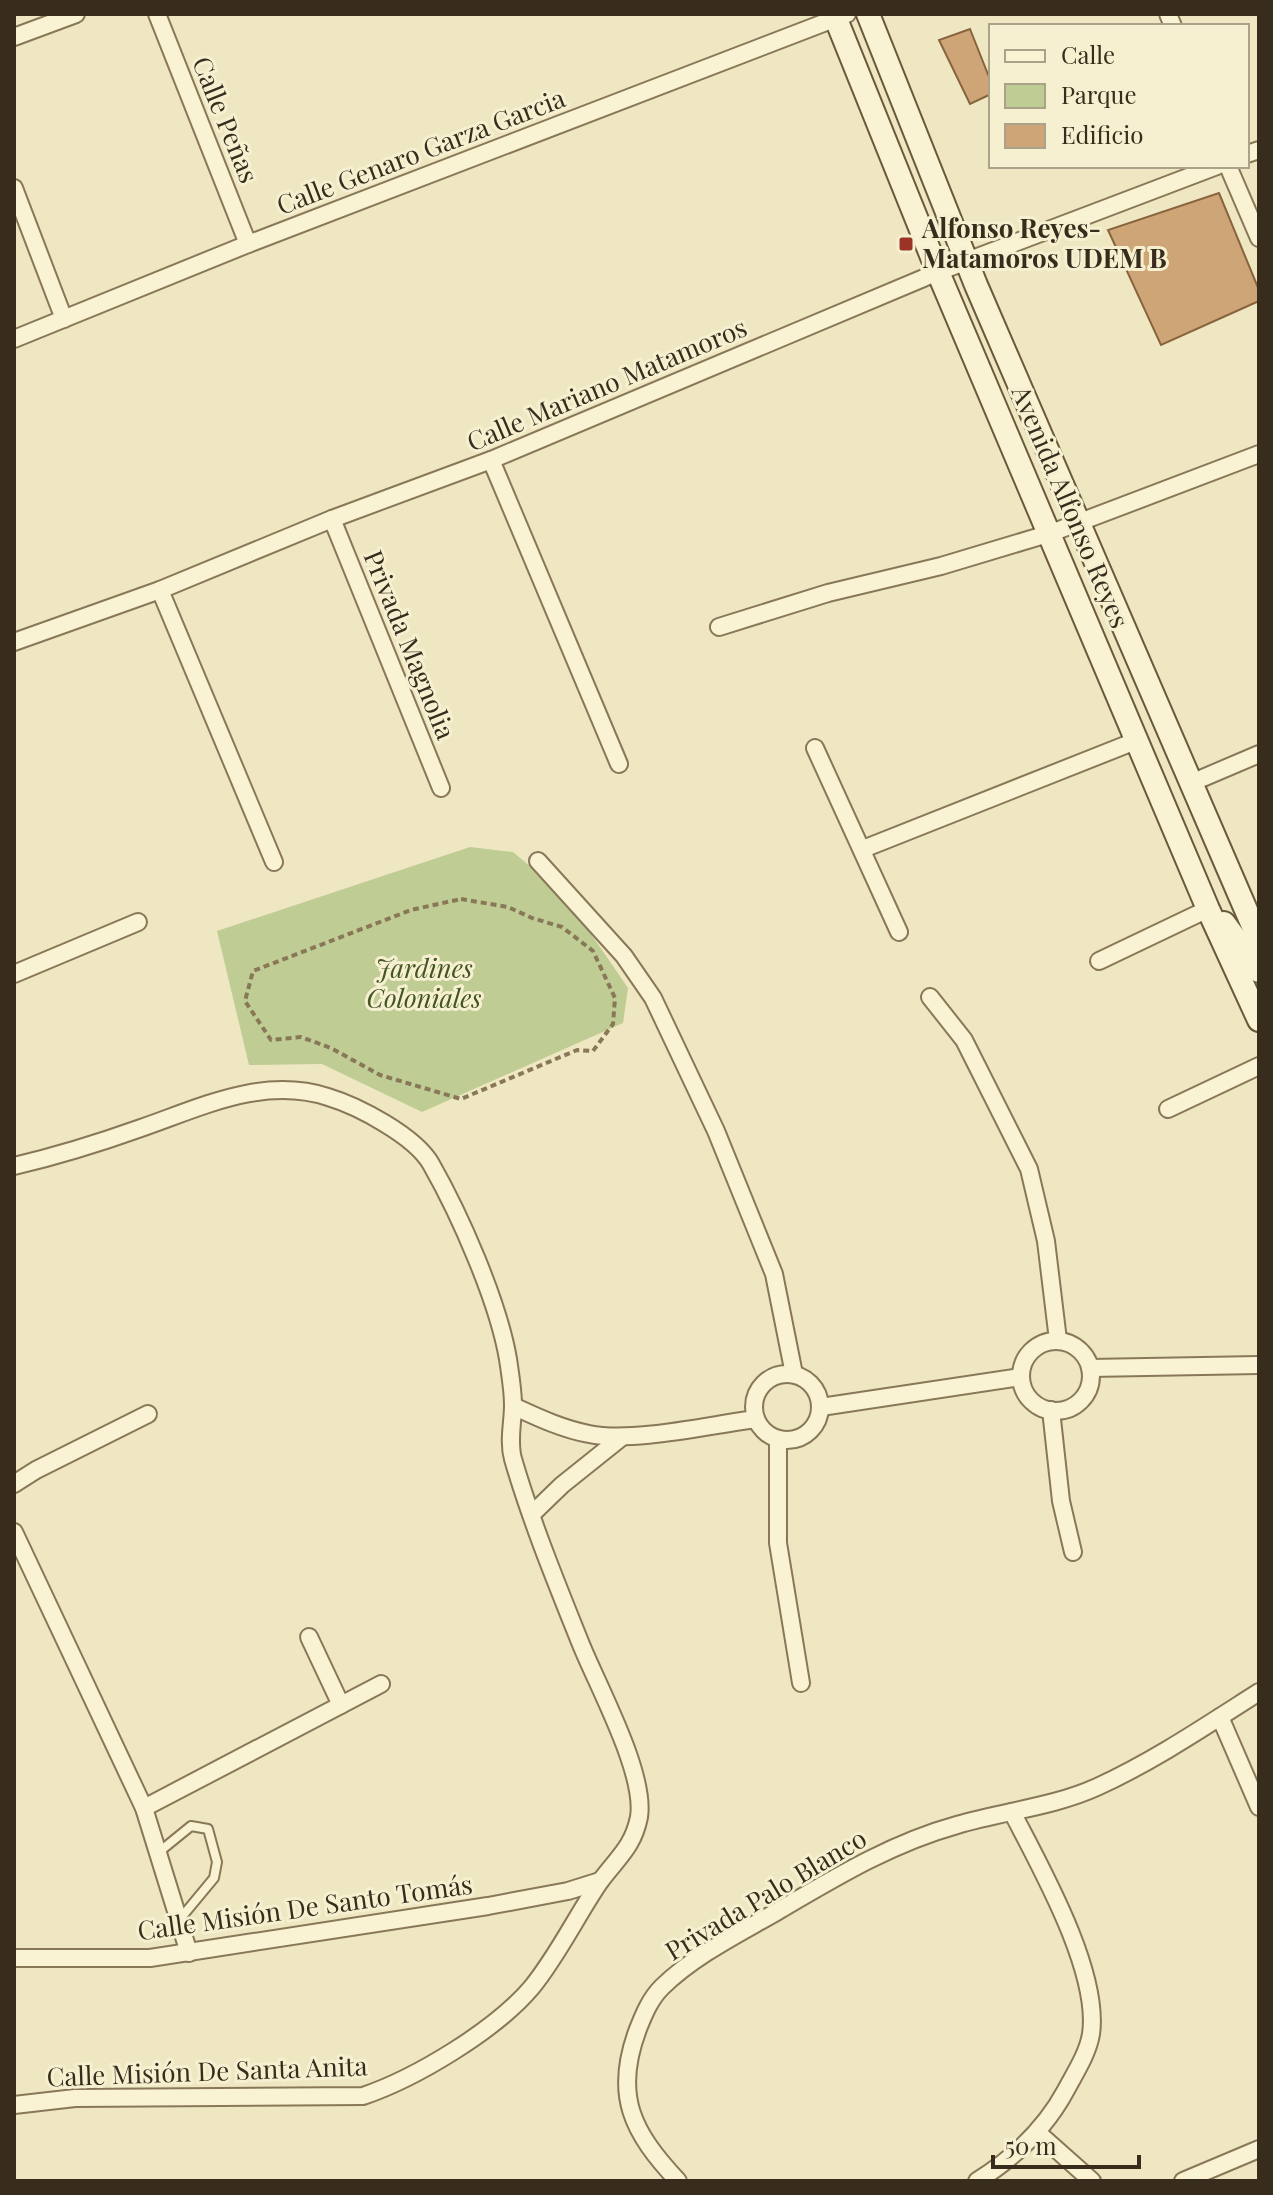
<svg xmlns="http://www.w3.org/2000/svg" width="1273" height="2195" font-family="'Playfair Display',serif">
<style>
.green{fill:#bfcd95}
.building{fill:#cea576;stroke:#88643e;stroke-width:2}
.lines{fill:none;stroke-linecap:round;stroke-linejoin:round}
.service-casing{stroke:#897858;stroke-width:12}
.minor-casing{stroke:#897858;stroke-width:20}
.secondary-casing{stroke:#6a593b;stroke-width:26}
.path{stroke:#897858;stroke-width:4;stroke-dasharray:6 4;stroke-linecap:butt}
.service{stroke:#f9f3d4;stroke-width:8}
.minor{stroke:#f9f3d4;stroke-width:16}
.secondary{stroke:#f9f3d4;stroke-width:22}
.poi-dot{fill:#993427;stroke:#f6f0d1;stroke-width:3}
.labels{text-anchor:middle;stroke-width:6;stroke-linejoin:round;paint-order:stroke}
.street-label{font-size:26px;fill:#382d1d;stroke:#f6f0d1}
.poi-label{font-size:26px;font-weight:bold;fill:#382d1d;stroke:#f6f0d1;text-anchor:start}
.park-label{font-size:26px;font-style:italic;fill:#425523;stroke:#f6f0d1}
</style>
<rect width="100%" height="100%" fill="#efe7c1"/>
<path class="green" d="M470 847 513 852 531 867 578 915 628 988 623 1023 422 1112 322 1064 249 1065 217 931Z"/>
<g class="building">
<path d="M970 29 991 82V94L970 104 939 40Z"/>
<path d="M1219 193 1259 290V301L1161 345 1108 230Z"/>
</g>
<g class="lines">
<defs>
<path id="service" d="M159 1852 191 1826 208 1829 217 1862 214 1878 180 1919"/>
<g id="minor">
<path d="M157 14 248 244"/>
<path d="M1168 14 1173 26"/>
<path d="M14 37 76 14"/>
<path d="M1247 154 1259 150"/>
<path d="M1228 166 1259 238"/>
<path d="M14 188 64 319"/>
<path d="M14 339 248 244 847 14"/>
<path d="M491 460 619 764"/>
<path d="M332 519 441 788"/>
<path d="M160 590 274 862"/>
<path d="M719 627 828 593 941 566 1051 533 1259 454"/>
<path d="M14 642 160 590 332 519 491 460 938 272 1217 166"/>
<path d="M815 748 899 932"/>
<path d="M1191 783 1259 754"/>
<path d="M863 849 1138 740"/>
<path d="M538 861 624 956 653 998 716 1131 774 1274 794 1374"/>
<path d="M1099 961 1208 909"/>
<path d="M14 974 138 922"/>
<path d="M930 997 964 1040 1029 1169 1046 1241 1058 1340"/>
<path d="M1168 1109 1259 1066"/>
<path d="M14 1166C57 1156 99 1143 141 1128 202 1107 263 1076 328 1097 358 1106 415 1136 431 1164 460 1215 498 1301 508 1359 510 1373 513 1390 513 1405 513 1423 508 1441 513 1459 531 1521 556 1582 580 1642 597 1685 646 1773 639 1817 633 1848 616 1859 599 1883 576 1917 558 1955 532 1987 496 2030 416 2078 363 2096L75 2098 14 2105"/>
<circle cx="1056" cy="1376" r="35"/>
<path d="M1090 1368 1259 1365"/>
<circle cx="787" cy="1407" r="33"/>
<path d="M513 1406C537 1417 562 1429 589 1434 633 1443 709 1425 756 1419"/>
<path d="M821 1407 1021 1377"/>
<path d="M1051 1410 1061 1501 1073 1552"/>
<path d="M778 1439V1543L801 1683"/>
<path d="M14 1484 36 1470 148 1414"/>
<path d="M532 1514 562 1485 622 1437"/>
<path d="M14 1532 144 1808 189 1953"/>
<path d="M309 1637 341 1705"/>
<path d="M1220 1717 1259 1807"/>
<path d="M144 1808 381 1684"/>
<path d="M14 1958H150L488 1906 568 1891 600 1881"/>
<path d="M1038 2133 1092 2181"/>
<path d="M678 2181C632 2132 613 2095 638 2029 644 2014 650 1999 662 1987 695 1955 738 1934 778 1911 836 1877 892 1843 957 1825 1004 1811 1053 1807 1097 1787 1154 1761 1207 1725 1259 1692"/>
<path d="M977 2181C1014 2158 1045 2129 1066 2090 1075 2073 1088 2053 1091 2034 1100 1972 1041 1868 1012 1812"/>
<path d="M1183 2181 1259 2149"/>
</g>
<g id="secondary">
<path d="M834 14 938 272 1208 909 1259 1020"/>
<path d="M868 14 976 285 1259 940"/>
<path d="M1224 923 1259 971"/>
</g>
</defs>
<use href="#service" class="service-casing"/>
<use href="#minor" class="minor-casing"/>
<use href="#secondary" class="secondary-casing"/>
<path class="path" d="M461 899 508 907 532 918 562 927 593 951 615 998 613 1024 593 1051 577 1050 461 1099 380 1075 331 1048 301 1037 271 1040 245 1001 253 971 411 910Z"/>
<use href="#service" class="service"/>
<use href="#minor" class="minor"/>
<use href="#secondary" class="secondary"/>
</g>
<rect class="poi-dot" x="898" y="236" width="16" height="16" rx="4"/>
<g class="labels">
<g class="street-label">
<text transform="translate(225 120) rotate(68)" y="9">Calle Peñas</text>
<text transform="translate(421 152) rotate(-21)" y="9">Calle Genaro Garza Garcia</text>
<text transform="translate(607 385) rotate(-23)" y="9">Calle Mariano Matamoros</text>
<text transform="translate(1070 507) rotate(67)" y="9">Avenida Alfonso Reyes</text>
<text transform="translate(409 645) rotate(68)" y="9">Privada Magnolia</text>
<text transform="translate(766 1895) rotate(-31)" y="9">Privada Palo Blanco</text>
<text transform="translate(305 1908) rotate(-8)" y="9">Calle Misión De Santo Tomás</text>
<text transform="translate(207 2072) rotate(-2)" y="9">Calle Misión De Santa Anita</text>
</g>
<g class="poi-label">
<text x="922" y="238">Alfonso Reyes-<tspan x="922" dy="30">Matamoros UDEM B</tspan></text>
</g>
<g class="park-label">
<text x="424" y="978">Jardines<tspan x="424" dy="30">Coloniales</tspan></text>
</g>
</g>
<rect width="1273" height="2195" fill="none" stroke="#382d1d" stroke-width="32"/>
<rect x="989" y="24" width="260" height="144" fill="#f6f0d1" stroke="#aaa289" stroke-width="2"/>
<rect x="1005" y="50" width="40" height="12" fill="#f9f3d4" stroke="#aaa289" stroke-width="2"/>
<text x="1061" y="64" font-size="24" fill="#382d1d">Calle</text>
<rect x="1005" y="84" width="40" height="24" fill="#bfcd95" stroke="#aaa289" stroke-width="2"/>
<text x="1061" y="104" font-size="24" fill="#382d1d">Parque</text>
<rect x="1005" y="124" width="40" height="24" fill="#cea576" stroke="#aaa289" stroke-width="2"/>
<text x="1061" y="144" font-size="24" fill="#382d1d">Edificio</text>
<path d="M993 2155v12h146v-12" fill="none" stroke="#382d1d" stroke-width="4"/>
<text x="1005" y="2155" font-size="24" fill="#382d1d" stroke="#f6f0d1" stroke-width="6" paint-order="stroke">50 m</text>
</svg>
